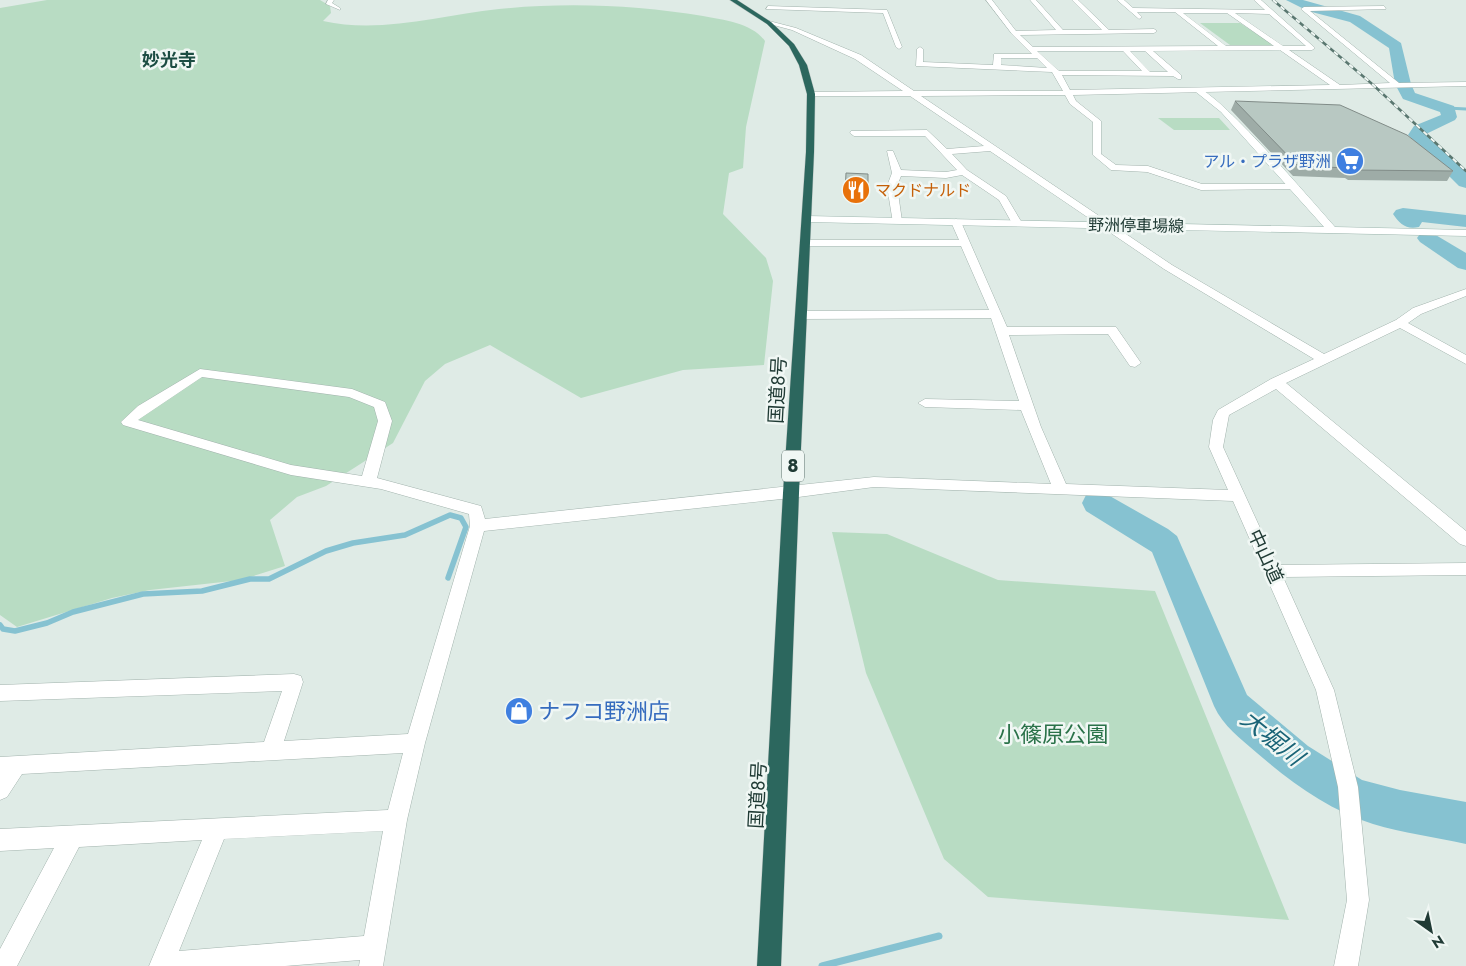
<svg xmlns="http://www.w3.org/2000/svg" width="1466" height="966" font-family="Jost,'Noto Sans JP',sans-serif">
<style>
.green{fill:#b8dcc3}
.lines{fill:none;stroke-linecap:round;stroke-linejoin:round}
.stream-far2{stroke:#86c2d1;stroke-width:3}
.stream-far1{stroke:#86c2d1;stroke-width:5.5}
.stream{stroke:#86c2d1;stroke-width:7}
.river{fill:#86c2d1;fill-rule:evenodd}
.street-casing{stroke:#a2b3ad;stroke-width:1}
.secondary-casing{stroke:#9eb7af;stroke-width:1}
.highway-casing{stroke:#c1c8c6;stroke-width:1}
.street{fill:#fff;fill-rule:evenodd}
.secondary{fill:#fff;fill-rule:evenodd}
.highway{fill:#2c675e;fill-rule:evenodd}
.rail-casing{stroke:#5a7770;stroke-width:2.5}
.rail{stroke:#f0f7f4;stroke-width:2;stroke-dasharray:5;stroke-linecap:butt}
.wall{fill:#9eaca7}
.building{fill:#b8c8c2;stroke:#818c88}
.labels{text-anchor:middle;stroke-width:5;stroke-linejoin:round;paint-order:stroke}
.far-shop-label{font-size:16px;fill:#366cbe;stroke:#f0f7f4;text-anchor:end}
.far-food-label{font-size:16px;fill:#c56008;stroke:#f0f7f4;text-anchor:start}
.far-street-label{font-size:16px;fill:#203b35;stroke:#f0f7f4}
.far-quarter-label{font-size:18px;font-weight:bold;fill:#1c4d43;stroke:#f0f7f4}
.shield{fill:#f0f7f4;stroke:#5e736e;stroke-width:1}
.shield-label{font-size:18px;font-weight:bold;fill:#203b35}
.street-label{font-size:19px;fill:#203b35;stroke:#f0f7f4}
.near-shop-label{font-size:22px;fill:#366cbe;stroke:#f0f7f4;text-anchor:start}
.near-park-label{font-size:22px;fill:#2a7249;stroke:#f0f7f4}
.near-water-label{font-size:24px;font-style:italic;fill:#1a6477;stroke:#f0f7f4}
</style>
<rect width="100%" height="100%" fill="#dfebe6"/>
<g class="green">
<path d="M47 0H320L330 6 331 13 323 21C381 34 441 15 499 9 567 2 637 5 703 16 724 20 752 23 765 41L746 127 743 168 729 173 723 214 766 258 773 281 764 365 683 370 581 398 490 345 445 364 425 381 393 443 326 486 297 497 270 520 285 566 241 580 150 590 112 598 17 627 0 615V8Z"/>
<path d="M1200 23H1240L1274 45H1230Z"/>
<path d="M1158 118H1219L1230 130H1174Z"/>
<path d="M832 532 887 534 998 580 1155 591 1289 920 988 897 944 859 866 673Z"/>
</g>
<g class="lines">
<path class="stream-far2" d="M1447 108 1466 109"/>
<path class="stream-far1" d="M0 625 3 629 15 631 47 623 73 612 143 594 202 591 250 579H269L326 551 353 543 405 535 450 515 461 518 466 527 448 578"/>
<path class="stream" d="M822 966 939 936"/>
<g class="river">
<path d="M1286 0H1303L1360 16 1401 43 1411 84 1415 93 1454 106 1457 117 1455 120 1426 134 1466 172V188L1459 186 1408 135 1414 126 1441 115 1440 112 1403 99 1395 84 1389 48 1350 22 1308 11Z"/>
<path d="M1403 208 1466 215V227L1422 222 1419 227C1406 230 1400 224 1393 214L1396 210Z"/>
<path d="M1427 232 1434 234 1466 253V270L1458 268 1420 242 1417 238 1420 234Z"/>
<path d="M1097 492 1108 495 1168 529 1177 536 1247 695 1259 705 1308 746 1362 780 1400 790 1466 802V844C1435 837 1403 833 1373 824 1329 810 1292 783 1257 753 1241 739 1223 726 1214 706L1152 552 1086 511 1082 503 1086 495Z"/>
</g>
<defs>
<g id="street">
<path d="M328 0H334L332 3 340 8V10L326 4Z"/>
<path d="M986 0H992L1016 31 1056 30 1030 0H1036L1063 30H1102L1072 0H1078L1109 30 1154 29 1157 31 1154 33 1020 35 1033 47 1218 46 1175 12H1137L1142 17 1139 19 1117 0H1124L1133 8 1265 10 1254 0H1261L1315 48 1312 50H1289L1340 85 1390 83 1301 9 1304 7 1384 6 1386 9 1310 11 1399 83 1466 82V86L1073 95 1076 101 1101 121V154L1116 165 1148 166 1202 184H1297V188L1294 189 1201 190 1147 172 1111 170 1093 155V122L1070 104 1065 95 921 96 1172 265 1324 354 1396 320 1413 308 1466 289V296L1421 314 1408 323 1466 355V364L1400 328 1286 383 1466 531V546L1460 544 1276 389 1229 415 1223 447 1277 565 1466 563V575L1283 577 1334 690 1358 787 1369 900 1358 966H1334L1347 900 1338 787 1316 690 1233 501 874 487 791 498 484 531 425 743 407 820 383 966H359L360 960 285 966H149L202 840 79 847 17 966H0V949L54 848 0 851V829L388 810 403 753 22 774 7 797 0 800V757L264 742 282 691 0 701V685L294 674 301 676 303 682 284 741 408 734 470 526 469 514 381 489 291 475 123 425 121 422 138 406 200 369 352 389 385 402 392 421 377 478 481 506 485 519 874 477 1051 484 1021 410 925 407 918 403 925 399 1019 401 991 318 801 319 795 315 801 311 989 310 961 246H804L799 243 804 240H959L951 222 956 219 961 222 1007 327H1116L1141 363 1135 367 1130 366 1108 334 1009 335 1041 427 1066 484 1228 490 1209 447 1213 420 1218 410 1271 379 1314 359 1164 269 990 151 952 154 967 170 1006 196 1022 223 1021 225H1013L999 200 962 175 946 178 901 176 897 186 902 221 893 223 887 186 892 173 887 151H893L901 170 946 172 957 170 925 136H854L850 133 851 131 927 130 947 149 984 146 910 96H808V92H811L903 91 855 59 792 30 766 23 769 21 796 28 861 55 914 91H1063L1052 72 916 66 917 49 920 47 923 49V62L993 65 994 54H1032L1012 34ZM1183 13H1227L1274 46H1226ZM1235 13 1269 14 1306 46H1283ZM1280 50 1330 85 1070 90 1062 75 1173 76 1178 79H1181V75L1153 51ZM1037 51H1123L1142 71H1059ZM1130 51H1145L1168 72H1150ZM1001 58H1037L1047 68 1001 65ZM202 377 349 397 374 407 378 421 362 476 291 465 138 420ZM383 831 364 936 179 951 224 839Z"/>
<path d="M768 6 887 10 902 47 899 49 896 47 883 13 766 9Z"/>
</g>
<path id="secondary" d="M1196 88C1214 86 1317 207 1335 227L1466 230V236L807 222 802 219 807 216 1324 227 1221 112 1196 92Z"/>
<path id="highway" d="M730 0H737L771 22 794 44 807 65 815 94 814 152 799 493 781 966H757L783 493 806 152 807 94 799 65 789 46 767 24Z"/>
</defs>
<use href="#street" class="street-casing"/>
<use href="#secondary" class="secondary-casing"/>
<use href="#highway" class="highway-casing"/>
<use href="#street" class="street"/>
<use href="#secondary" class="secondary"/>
<use href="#highway" class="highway"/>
<defs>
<path id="rail" d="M1273 0 1371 83 1466 171"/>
</defs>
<use href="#rail" class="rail-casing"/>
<use href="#rail" class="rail"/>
</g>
<g class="wall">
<path d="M1235 101 1453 171 1447 181 1348 180 1345 178 1293 176 1231 110Z"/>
<path d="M845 180 868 193 867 200 845 199Z"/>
</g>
<g class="building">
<path d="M1235 101 1340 105 1407 135 1453 171 1353 170 1350 168 1298 166Z"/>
<path d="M846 173 868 174V193L845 192Z"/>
</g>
<defs>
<symbol id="supermarket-disc" viewBox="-11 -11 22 22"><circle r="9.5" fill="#3f7fe0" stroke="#f0f7f4"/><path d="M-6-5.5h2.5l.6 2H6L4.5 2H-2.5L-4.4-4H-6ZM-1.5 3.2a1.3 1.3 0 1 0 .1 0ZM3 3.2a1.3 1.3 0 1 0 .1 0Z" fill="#fff"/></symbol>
<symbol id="restaurant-disc" viewBox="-11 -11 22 22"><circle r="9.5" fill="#e8710a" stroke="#f0f7f4"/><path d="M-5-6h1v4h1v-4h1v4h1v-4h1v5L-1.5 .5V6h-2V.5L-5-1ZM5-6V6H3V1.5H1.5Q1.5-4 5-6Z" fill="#fff"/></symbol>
<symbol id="shop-disc" viewBox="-11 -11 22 22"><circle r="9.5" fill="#3f7fe0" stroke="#f0f7f4"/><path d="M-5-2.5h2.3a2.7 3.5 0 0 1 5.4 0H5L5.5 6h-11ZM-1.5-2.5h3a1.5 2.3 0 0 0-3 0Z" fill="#fff"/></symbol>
</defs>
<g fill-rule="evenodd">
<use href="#supermarket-disc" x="1334" y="145" width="32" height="32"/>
<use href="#restaurant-disc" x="840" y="174" width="32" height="32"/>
<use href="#shop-disc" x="503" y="695" width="32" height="32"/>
</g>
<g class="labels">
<g class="far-shop-label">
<text x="1331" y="167">アル・プラザ野洲</text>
</g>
<g class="far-food-label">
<text x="875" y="196">マクドナルド</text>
</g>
<g class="far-street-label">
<text transform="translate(1136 225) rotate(1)" y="6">野洲停車場線</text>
</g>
<g class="far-quarter-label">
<text x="169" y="66">妙光寺</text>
</g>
<rect class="shield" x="782" y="450.5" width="22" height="31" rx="4"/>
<g class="shield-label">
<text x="793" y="472">8</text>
</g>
<g class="street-label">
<text transform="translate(777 390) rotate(-87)" y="7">国道8号</text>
<text transform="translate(1266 556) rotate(65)" y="7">中山道</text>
<text transform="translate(757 795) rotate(-87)" y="7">国道8号</text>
</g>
<g class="near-shop-label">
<text x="538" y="719">ナフコ野洲店</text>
</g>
<g class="near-park-label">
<text x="1053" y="742">小篠原公園</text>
</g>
<g class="near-water-label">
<text transform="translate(1272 738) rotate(39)" y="8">大堀川</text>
</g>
</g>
<g transform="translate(1431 931) rotate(147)" stroke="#f0f7f4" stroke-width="4" paint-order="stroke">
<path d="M0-4L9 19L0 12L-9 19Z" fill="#203b35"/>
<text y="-8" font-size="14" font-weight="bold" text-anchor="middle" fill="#203b35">N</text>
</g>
</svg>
